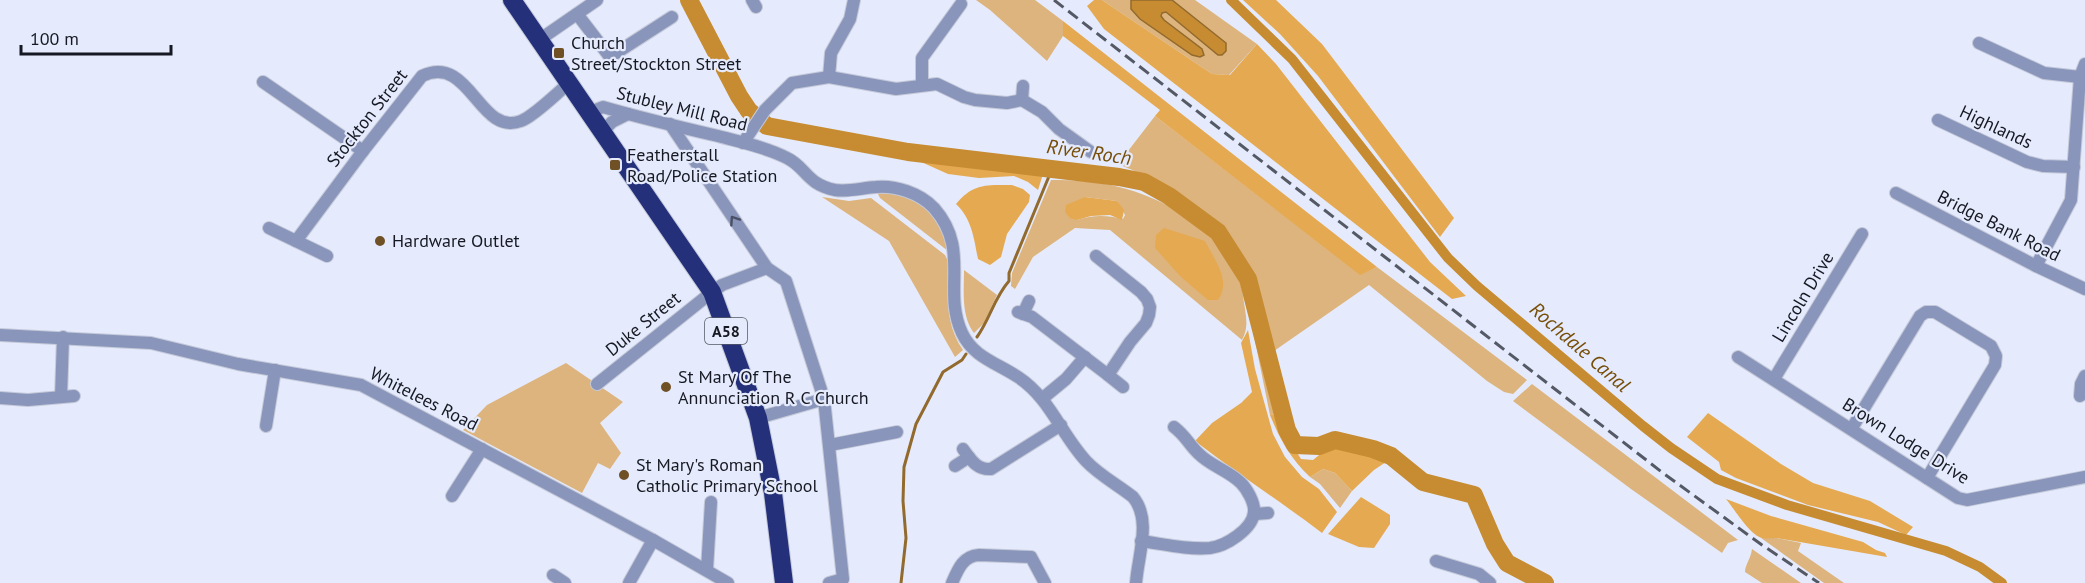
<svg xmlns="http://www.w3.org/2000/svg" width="2085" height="583" font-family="'PT Sans',sans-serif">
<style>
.green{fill:#ddb47d;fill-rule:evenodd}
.forest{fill:#e5a951}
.water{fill:#c78c31;stroke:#926a2d;stroke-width:1.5}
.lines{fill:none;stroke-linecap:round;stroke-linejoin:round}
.stream{stroke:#926a2d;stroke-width:3}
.canal{stroke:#c78c31;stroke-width:10}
.river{stroke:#c78c31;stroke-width:18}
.street-casing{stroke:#c4c9d9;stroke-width:14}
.highway-casing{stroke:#c4c9d9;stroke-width:20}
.street{stroke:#8995ba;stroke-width:12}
.highway{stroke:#24307a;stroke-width:18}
.rail{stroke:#555965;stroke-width:3;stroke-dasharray:12 6;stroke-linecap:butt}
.oneway{stroke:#4a5167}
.poi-dot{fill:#6f5125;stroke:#e5ebfc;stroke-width:2}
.labels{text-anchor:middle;stroke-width:4.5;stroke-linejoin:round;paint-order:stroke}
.shield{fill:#e5ebfc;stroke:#545864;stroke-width:1.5}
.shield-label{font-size:16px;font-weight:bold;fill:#161923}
.poi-label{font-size:18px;fill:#161923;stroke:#e5ebfc;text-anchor:start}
.street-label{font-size:18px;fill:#161923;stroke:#e5ebfc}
.water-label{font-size:20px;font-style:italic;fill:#764e08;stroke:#e5ebfc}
</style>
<rect width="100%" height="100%" fill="#e5ebfc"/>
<g class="green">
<path d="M976 0H1035L1063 21V36L1047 61 990 10Z"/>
<path d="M1102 0H1195L1257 44 1229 75 1212 74Z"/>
<path d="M1155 116 1360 274 1377 267 1527 380 1513 394 1504 392 1487 381 1369 285 1274 351 1258 285 1242 256 1217 222 1156 180 1118 164Z"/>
<path d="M1051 180C1074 180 1097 181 1119 187 1172 200 1235 238 1243 296 1245 312 1250 326 1242 340L1110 230 1075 228 1033 257 1015 289 1011 286 1012 273ZM1085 197 1117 201 1125 215 1123 219C1106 215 1093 215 1077 220Z"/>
<path d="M877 192C918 192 939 214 948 251L880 198Z"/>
<path d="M822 197 849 201 871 198 945 255 948 261C948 293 944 323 963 350L955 357 889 241Z"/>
<path d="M1236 263 1245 283 1278 414 1270 415 1244 287Z"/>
<path d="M964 270 997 295 984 323 974 333C961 316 964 291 964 270Z"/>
<path d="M566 363 623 402 600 423 621 453 610 469 598 463 582 493 463 430 487 405Z"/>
<path d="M1532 384 1738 540 1728 543 1722 553 1631 489 1513 401Z"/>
<path d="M1323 469 1335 473 1352 491 1340 508 1320 484 1310 477Z"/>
<path d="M1761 538H1777L1801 543 1798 551 1844 583H1824Z"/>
<path d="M1752 549 1801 583H1762L1745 572C1745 565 1751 558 1752 549Z"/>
</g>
<g class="forest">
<path d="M1094 0H1102L1212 74 1230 75 1257 44 1276 64 1430 262 1466 296 1452 299 1104 29 1087 6Z"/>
<path d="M1243 0H1276L1322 44 1454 218 1440 237 1318 76 1280 34Z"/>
<path d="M1063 21 1377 267 1360 275 1155 116 1160 110 1063 36Z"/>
<path d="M921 157 1044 171 1038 190 1028 182 1014 176 979 178 948 174 919 161Z"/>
<path d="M1012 185 1023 189 1030 195 1029 202 1007 234 1001 257 990 265 978 259C974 239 972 219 956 204 973 183 987 185 1012 185Z"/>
<path d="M1085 197 1117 201 1124 210 1122 220 1110 215 1091 216 1077 220 1070 218 1065 212 1066 205Z"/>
<path d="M1164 228 1205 241C1214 259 1232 281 1218 300H1208L1180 276 1155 248 1156 235Z"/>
<path d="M1248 330 1255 369 1273 434 1285 457 1302 477 1319 489 1337 512 1322 533C1280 501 1236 473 1195 441L1212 423 1241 403 1252 392 1241 343Z"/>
<path d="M1708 413 1781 464 1813 483 1870 501 1913 527 1906 535 1878 522 1808 505 1736 478 1721 470 1719 462 1687 437Z"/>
<path d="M1278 414 1288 438 1301 459 1313 460 1324 451 1339 444 1392 458 1374 470 1352 491 1335 473 1323 469 1310 477C1291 459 1280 440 1270 415Z"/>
<path d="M1361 497 1390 515V524L1374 548 1359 547 1328 534Z"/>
<path d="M1726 499 1771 516 1863 542 1876 550 1885 553 1887 557 1777 538C1773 538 1766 539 1762 538 1750 535 1735 510 1726 499Z"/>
</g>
<path class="water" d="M1131 0H1172L1226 43V51L1222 55H1218L1166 12 1162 13 1161 16 1164 20 1202 49 1204 55 1200 57 1192 55 1140 19 1131 9Z"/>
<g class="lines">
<g class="stream">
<path d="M977 337C990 319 994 298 1009 281V273L1052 169"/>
<path d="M901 583 906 538 903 501 904 467 916 424 943 372 962 360 966 354"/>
</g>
<path class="canal" d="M1231 0 1292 59 1448 258 1477 286 1643 426 1671 448 1717 479 1787 505 1946 551 1980 567 2002 583"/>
<path class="river" d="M689 0 739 96 749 111 767 126 908 152 1119 177 1144 182 1169 196 1218 232 1248 279 1287 430 1295 445 1319 446 1335 440 1373 449 1391 456 1423 482 1474 495 1495 544 1507 563 1545 583"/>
<defs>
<g id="street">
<path d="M752 0 756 7"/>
<path d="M577 14 610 57 672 17"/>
<path d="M539 40 597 0"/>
<path d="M1979 43 2044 73 2080 77"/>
<path d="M829 77 831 53 850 19 854 0"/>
<path d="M263 82 363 151"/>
<path d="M922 84V58L961 4"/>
<path d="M1022 100 1023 86"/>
<path d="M590 112 603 107C641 118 679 127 718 136 740 142 766 147 787 158 806 167 806 184 835 190 849 192 862 188 876 187 895 185 920 193 934 208 971 250 942 290 962 333 973 357 997 363 1018 377 1050 398 1061 434 1086 461 1099 475 1118 485 1133 497 1152 520 1138 555 1136 583"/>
<path d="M1938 120 2027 162 2043 166 2074 167"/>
<path d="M670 124 767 268 786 281 824 399 843 579 829 583"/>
<path d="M603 131 612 122 628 114"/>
<path d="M743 143 765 110 792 83 829 77 896 89 937 84 964 97 975 100 1007 103 1022 100 1042 112 1059 129 1091 152"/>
<path d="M1896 193 2036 266 2085 289"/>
<path d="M269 228 327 256"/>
<path d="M296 241 363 151 422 76C470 53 479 137 521 121 534 116 556 94 568 84"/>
<path d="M2036 266 2071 200 2080 77 2085 64"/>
<path d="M1018 312 1032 317 1108 375 1130 342 1146 323 1149 315 1150 307 1147 299 1141 292 1096 256"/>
<path d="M1023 314 1029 301"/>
<path d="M0 335 151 343 238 364 361 385 653 540 728 583"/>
<path d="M1738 357 1958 498 1967 500 2085 477"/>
<path d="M1108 375 1123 387"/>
<path d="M1774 379 1862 234"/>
<path d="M597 384 712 292 722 285 767 268"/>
<path d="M2080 396 2081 384 2085 376"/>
<path d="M61 397 63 337"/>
<path d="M0 398 28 400 74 396"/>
<path d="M1043 398 1066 379 1085 357"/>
<path d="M758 418 824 399"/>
<path d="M266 426 275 370"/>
<path d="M1852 428 1920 316 1926 312H1935L1991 346 1996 356 1995 365 1927 478"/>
<path d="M830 445 897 432"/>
<path d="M963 449C971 460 977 470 991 469L1061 425"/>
<path d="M955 466 969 457"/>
<path d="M452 496 482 449"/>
<path d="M1255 514 1268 513"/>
<path d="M1141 541C1163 544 1188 550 1210 548 1226 546 1253 529 1254 512 1255 503 1247 489 1241 483 1229 471 1211 466 1199 454 1189 445 1186 436 1174 427"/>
<path d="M1436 561 1479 574 1490 583"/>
<path d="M707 570 711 502"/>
<path d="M553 575 565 583"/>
<path d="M629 583 653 540"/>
<path d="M952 583C958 569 963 556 979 555L1031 557 1045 583"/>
</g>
<path id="highway" d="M512 0 712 292 758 418 773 493 784 583"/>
</defs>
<use href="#street" class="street-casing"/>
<use href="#highway" class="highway-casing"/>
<use href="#street" class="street"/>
<use href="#highway" class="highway"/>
<path class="rail" d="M1054 0 1663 473 1762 545 1819 583"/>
</g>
<defs><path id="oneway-chevron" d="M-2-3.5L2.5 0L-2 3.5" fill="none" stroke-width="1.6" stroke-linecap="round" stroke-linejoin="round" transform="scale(1.5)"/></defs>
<use class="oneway" href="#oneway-chevron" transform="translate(734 220) rotate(-124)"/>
<g class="poi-dot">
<rect x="553" y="47" width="12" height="12" rx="3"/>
<rect x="609" y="159" width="12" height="12" rx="3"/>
<circle cx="380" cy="241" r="6"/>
<circle cx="666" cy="387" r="6"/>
<circle cx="624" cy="475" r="6"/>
</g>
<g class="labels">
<rect class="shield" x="705" y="318" width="42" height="26" rx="4.5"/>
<g class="shield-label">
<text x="726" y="337">A58</text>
</g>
<g class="poi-label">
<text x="571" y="49">Church<tspan x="571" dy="21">Street/Stockton Street</tspan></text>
<text x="627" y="161">Featherstall<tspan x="627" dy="21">Road/Police Station</tspan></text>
<text x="392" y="247">Hardware Outlet</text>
<text x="678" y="383">St Mary Of The<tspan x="678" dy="21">Annunciation R C Church</tspan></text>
<text x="636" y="471">St Mary's Roman<tspan x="636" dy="21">Catholic Primary School</tspan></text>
</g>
<g class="street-label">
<text transform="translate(682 109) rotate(14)" y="6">Stubley Mill Road</text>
<text transform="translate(367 118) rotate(-52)" y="6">Stockton Street</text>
<text transform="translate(1996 127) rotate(25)" y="6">Highlands</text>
<text transform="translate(1999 226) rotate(27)" y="6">Bridge Bank Road</text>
<text transform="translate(1803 297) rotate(-59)" y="6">Lincoln Drive</text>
<text transform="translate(643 324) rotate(-39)" y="6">Duke Street</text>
<text transform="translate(424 399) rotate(27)" y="6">Whitelees Road</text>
<text transform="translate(1906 441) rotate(32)" y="6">Brown Lodge Drive</text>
</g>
<g class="water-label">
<text transform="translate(1089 152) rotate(8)" y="7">River Roch</text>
<text transform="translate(1580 347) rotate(41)" y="7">Rochdale Canal</text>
</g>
</g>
<path d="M21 45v9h150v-9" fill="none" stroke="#161923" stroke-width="3"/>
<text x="30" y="45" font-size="18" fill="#161923" stroke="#e5ebfc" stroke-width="4.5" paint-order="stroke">100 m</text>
</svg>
